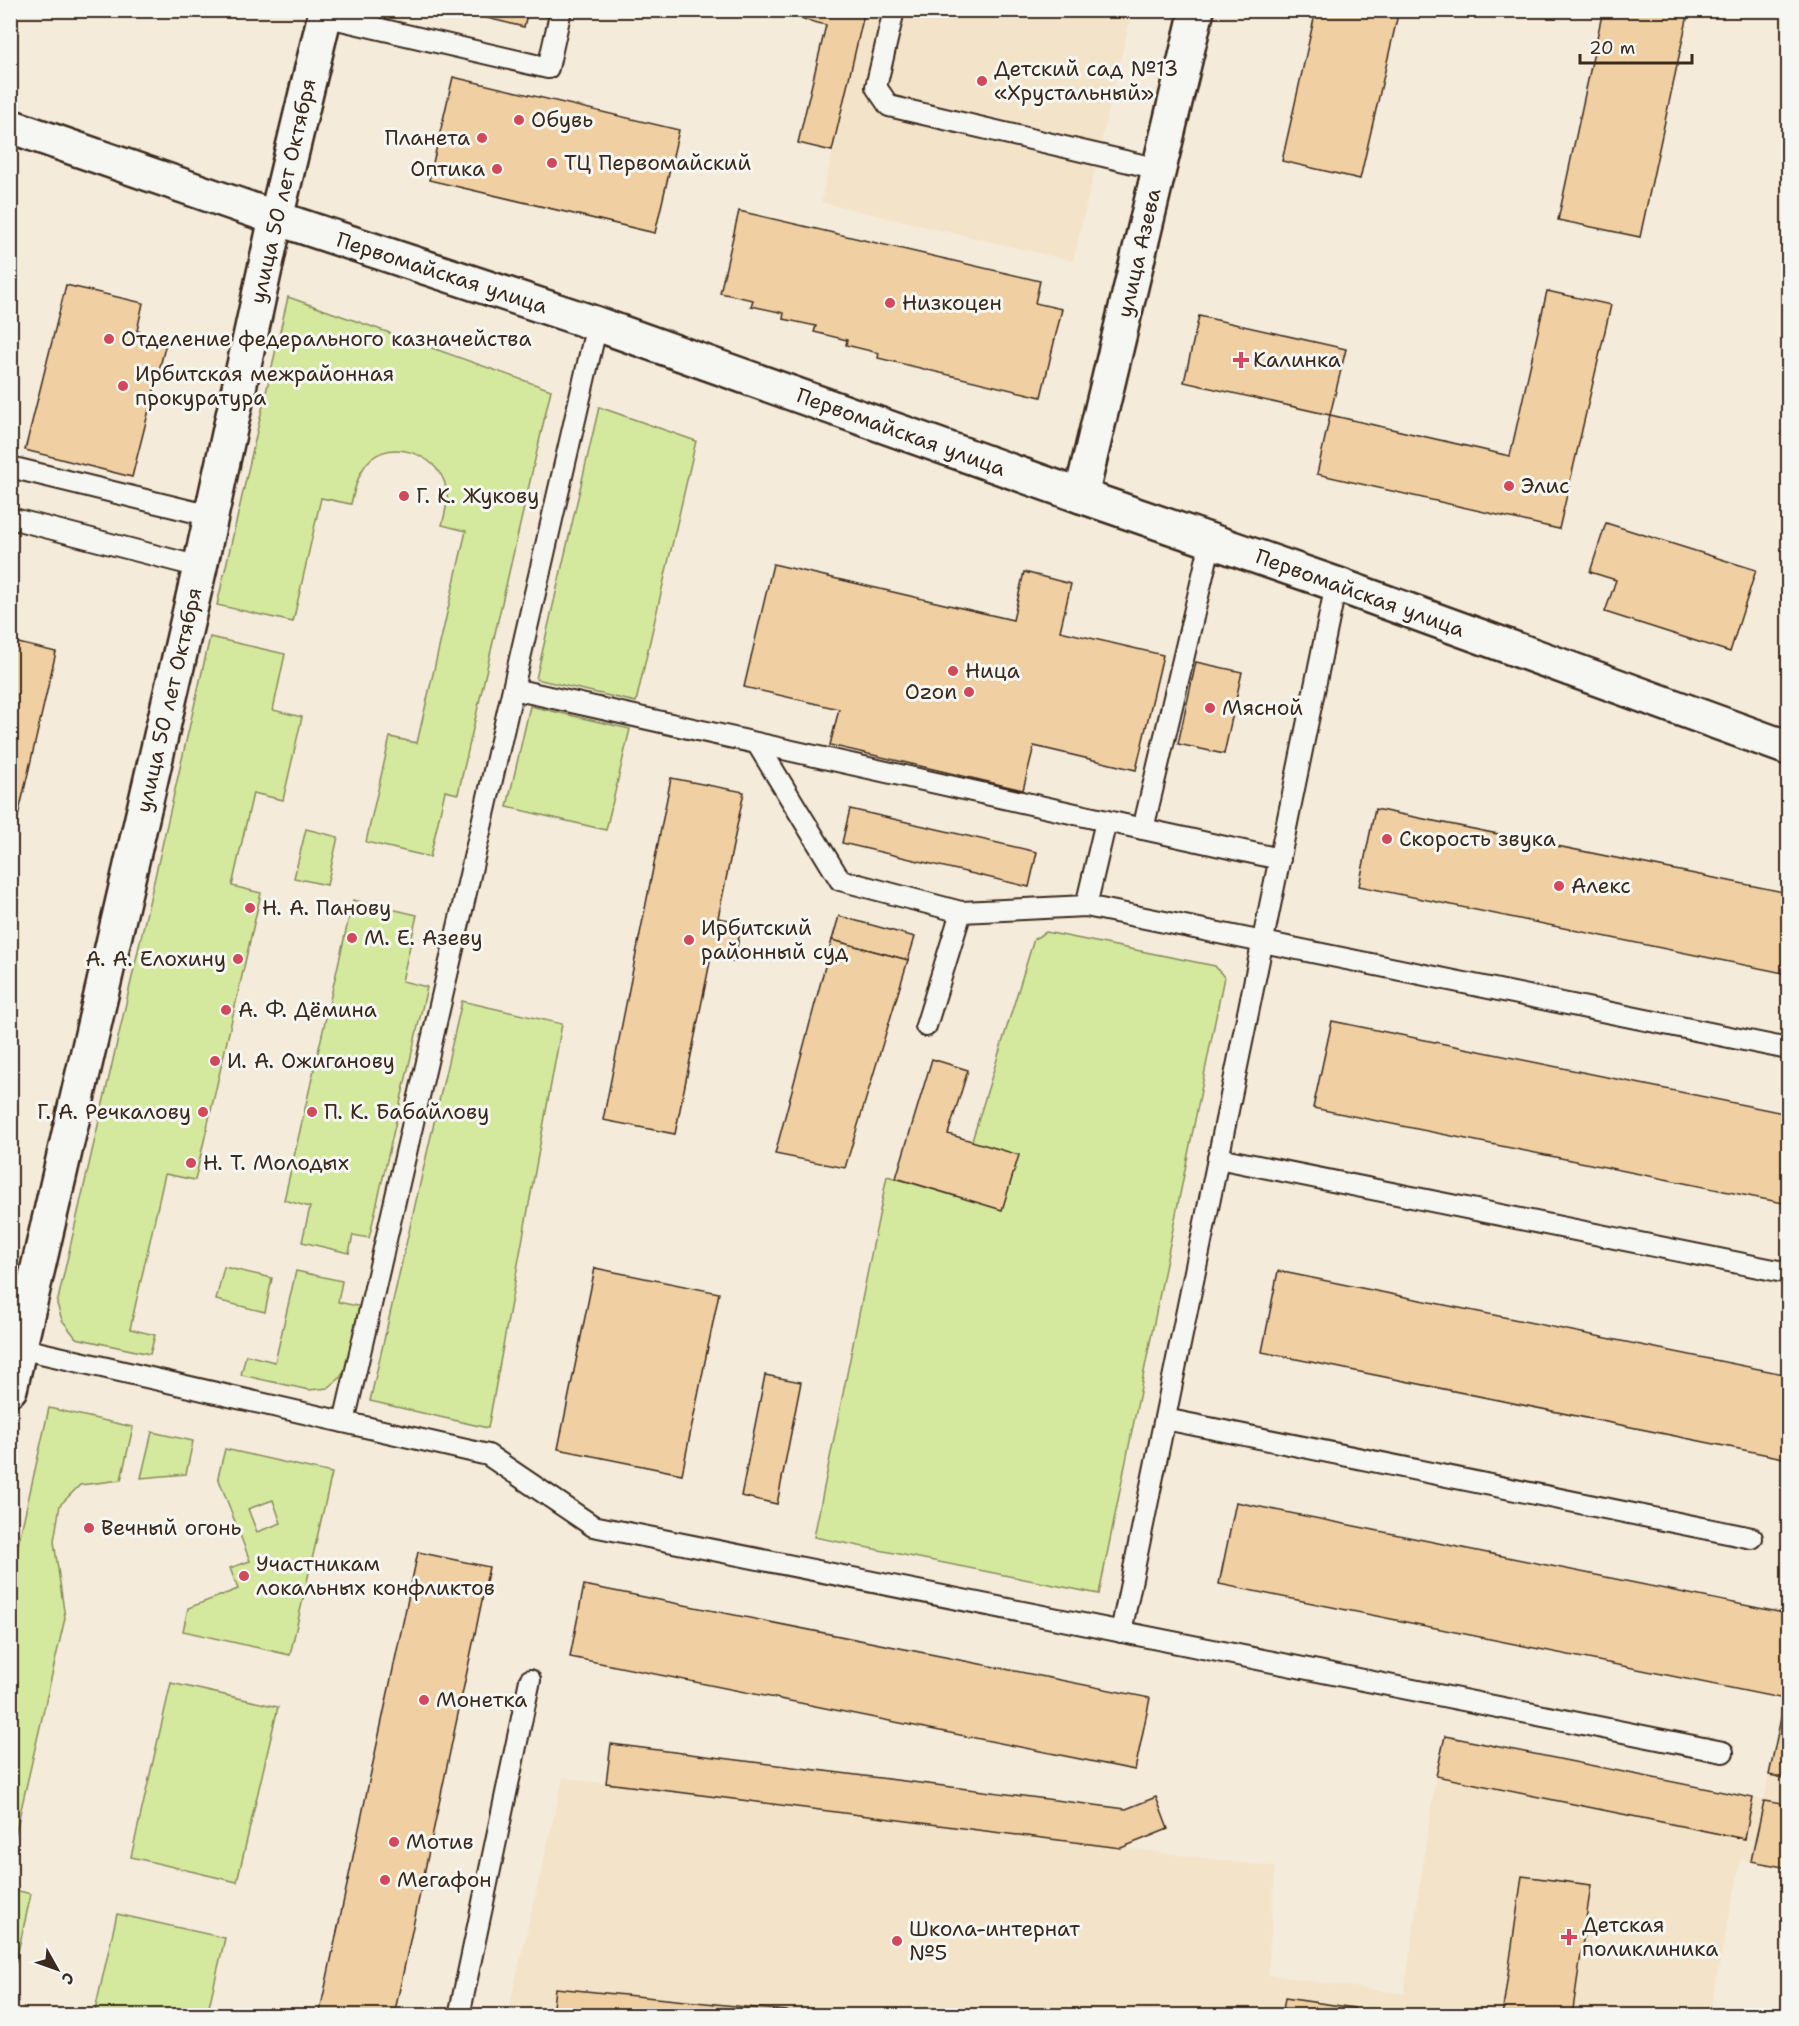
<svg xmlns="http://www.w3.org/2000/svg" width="1799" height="2026" font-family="'Shantell Sans',sans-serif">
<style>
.built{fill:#f3e3c9}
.green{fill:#d4e99d;stroke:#888a5e;stroke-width:1.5;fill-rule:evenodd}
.building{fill:#f0d0a2;stroke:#3b2a1e;stroke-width:1.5}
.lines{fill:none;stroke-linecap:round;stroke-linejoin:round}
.lane-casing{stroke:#3b2a1e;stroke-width:24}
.street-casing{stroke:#3b2a1e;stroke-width:38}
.secondary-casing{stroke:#3b2a1e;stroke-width:38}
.lane{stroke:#f6f6f2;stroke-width:20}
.street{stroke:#f6f6f2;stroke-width:33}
.secondary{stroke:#f6f6f2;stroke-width:33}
.poi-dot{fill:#d1495b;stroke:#f6f6f2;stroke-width:2}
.labels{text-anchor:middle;stroke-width:6;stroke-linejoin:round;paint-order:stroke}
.poi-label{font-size:21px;fill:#3b2a1e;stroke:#f6f6f2;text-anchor:start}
.street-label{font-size:21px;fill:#3b2a1e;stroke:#f6f6f2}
</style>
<rect width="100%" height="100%" fill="#f4ebda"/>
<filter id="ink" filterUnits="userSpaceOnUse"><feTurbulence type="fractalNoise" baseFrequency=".0167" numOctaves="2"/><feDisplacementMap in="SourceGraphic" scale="12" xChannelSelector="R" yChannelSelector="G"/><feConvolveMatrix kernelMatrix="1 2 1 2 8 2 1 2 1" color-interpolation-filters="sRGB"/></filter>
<g filter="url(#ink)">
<g class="built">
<path d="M865 11H1132L1073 261 821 202Z"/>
<path d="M1788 1669V1868L1741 1859 1709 2015 507 2016 563 1778 1275 1867 1268 1975 1404 1994 1436 1776 1745 1839 1753 1798 1764 1800Z"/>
</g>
<g class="green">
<path d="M288 297 551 390 458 794 445 791 430 857 366 842 390 737 417 743 466 531 442 525C445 513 449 500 446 488 440 452 382 434 363 469 356 480 354 492 351 504L321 498 293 622 217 605Z"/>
<path d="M599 407 696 441 636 702 536 679Z"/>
<path d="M210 637 285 654 273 710 302 717 283 800 253 793 232 886 261 893 195 1180 165 1174 130 1329 155 1335 150 1354 76 1338 62 1320 57 1304Z"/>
<path d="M530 706 630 729 606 830 507 807Z"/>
<path d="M306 829 338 837 327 885 294 878Z"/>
<path d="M353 900 417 915 402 981 427 987 369 1238 353 1235 349 1253 302 1242 310 1207 284 1200Z"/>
<path d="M1046 932 1215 966 1224 977 1099 1594 814 1537 887 1176 955 1196 1034 939Z"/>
<path d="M462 1001 562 1024 488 1428 370 1401Z"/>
<path d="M224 1267 272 1278 265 1312 216 1300Z"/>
<path d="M296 1271 342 1281 338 1302 362 1307 348 1365 340 1378 328 1388 309 1390 241 1375 246 1355 275 1362Z"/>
<path d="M49 1408 133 1427 121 1480 80 1485 60 1505 54 1541 65 1618 11 1853V1576Z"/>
<path d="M152 1432 193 1441 186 1474 141 1478Z"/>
<path d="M225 1449 332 1473 290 1655 183 1631 188 1608 238 1589 230 1568 250 1561 218 1477ZM273 1500 281 1523 257 1532 248 1509Z"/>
<path d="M171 1683 278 1707 237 1882 131 1857Z"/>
<path d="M11 1889 31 1894 11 1983 10 1889Z"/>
<path d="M117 1914 225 1938 207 2015H94Z"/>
</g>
<g class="building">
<path d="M454 10H528L524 27Z"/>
<path d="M865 10 832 151 798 143 826 25 766 10Z"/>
<path d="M1316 10H1399L1360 179 1282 161Z"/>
<path d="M1603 10H1689L1640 237 1558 220Z"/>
<path d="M453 77 679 130 655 233 429 180Z"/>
<path d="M739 211 1040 281 1035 303 1062 309 1041 397 878 358 879 353 846 345 847 340 814 332 816 326 783 319 784 313 751 306 753 300 720 293Z"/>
<path d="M66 285 143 303 137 331 167 339 132 477 25 450Z"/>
<path d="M1547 291 1611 305 1559 529 1317 474 1330 415 1510 456Z"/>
<path d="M1199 316 1346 349 1330 415 1184 382Z"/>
<path d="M1606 523 1756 570 1730 652 1605 612 1616 580 1590 572Z"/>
<path d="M773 564 1013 620 1024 572 1071 584 1060 631 1163 655 1136 770 1034 746 1023 790 830 745 839 709 744 687Z"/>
<path d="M10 641 56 652 10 851Z"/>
<path d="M1196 662 1242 672 1224 754 1178 744Z"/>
<path d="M671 778 744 792 718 918 742 922 734 962 711 957 675 1134 603 1120Z"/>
<path d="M850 809 1037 852 1029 887 842 843Z"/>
<path d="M1375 809 1788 893V974L1359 886Z"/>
<path d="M839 916 915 937 908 960 832 940Z"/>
<path d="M832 940 908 960 845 1168 775 1154Z"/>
<path d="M1332 1021 1788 1114V1204L1313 1108Z"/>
<path d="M932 1059 968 1070 948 1134 1019 1155 1002 1210 896 1178Z"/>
<path d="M595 1268 719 1293 682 1474 558 1449Z"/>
<path d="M1278 1271 1788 1375V1459L1262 1352Z"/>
<path d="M765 1375 801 1382 777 1504 741 1496Z"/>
<path d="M1236 1502 1788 1614V1779L1769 1775 1785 1699 1219 1584Z"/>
<path d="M418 1552 489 1567 472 1648 394 2016H319Z"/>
<path d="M584 1585 1150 1698 1135 1770 570 1657Z"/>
<path d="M1445 1736 1753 1798 1745 1839 1436 1776Z"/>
<path d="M611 1744 1126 1809 1156 1797 1168 1829 1121 1848 606 1783Z"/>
<path d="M1764 1801 1788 1805V1868L1751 1861Z"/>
<path d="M1522 1876 1591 1885 1572 2016H1502Z"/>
<path d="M555 1988 837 2016H552Z"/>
<path d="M1285 1998 1354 2008 1353 2016H1282Z"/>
</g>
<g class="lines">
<defs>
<g id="lane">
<path d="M894 10 876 87 889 106 1159 169"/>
<path d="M324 16 548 68 561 10"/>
<path d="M10 467 211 516"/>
<path d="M10 518 200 567"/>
<path d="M513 689 1143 829 1211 541"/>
<path d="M758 745 840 880 961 912"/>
<path d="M1143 829 1280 859"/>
<path d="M1086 906 1106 821"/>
<path d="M926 1026 961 912 1086 906 1788 1049"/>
<path d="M1218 1158 1788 1273"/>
<path d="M19 1348 488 1455 593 1526 1723 1752"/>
<path d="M1165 1419 1752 1538"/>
<path d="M344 1422 597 324"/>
<path d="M1121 1632 1336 584"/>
<path d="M459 2016 530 1680"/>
</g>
<g id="street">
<path d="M276 218 326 10"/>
<path d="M1081 496 1336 584 1788 748"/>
</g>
<g id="secondary">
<path d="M10 126 276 218 597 324 1081 496 1197 10"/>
<path d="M10 1389 200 567 276 218"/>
</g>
</defs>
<use href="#lane" class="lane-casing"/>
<use href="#street" class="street-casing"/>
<use href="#secondary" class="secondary-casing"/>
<use href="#lane" class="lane"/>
<use href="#street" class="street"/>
<use href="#secondary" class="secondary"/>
</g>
</g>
<g class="poi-dot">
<circle cx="982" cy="81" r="6"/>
<circle cx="519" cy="120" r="6"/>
<circle cx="482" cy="138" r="6"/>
<circle cx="552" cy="163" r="6"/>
<circle cx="497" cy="169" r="6"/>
<circle cx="890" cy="303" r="6"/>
<circle cx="109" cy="339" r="6"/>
<path d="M1238 351h6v6h6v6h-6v6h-6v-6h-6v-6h6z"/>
<circle cx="123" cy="386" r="6"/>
<circle cx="1509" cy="486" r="6"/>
<circle cx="404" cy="496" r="6"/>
<circle cx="953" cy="671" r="6"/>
<circle cx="969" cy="692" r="6"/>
<circle cx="1210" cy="708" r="6"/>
<circle cx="1387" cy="839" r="6"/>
<circle cx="1559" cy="886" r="6"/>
<circle cx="250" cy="908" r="6"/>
<circle cx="352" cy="938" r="6"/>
<circle cx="689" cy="940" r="6"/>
<circle cx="238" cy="959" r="6"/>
<circle cx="226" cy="1010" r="6"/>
<circle cx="215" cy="1061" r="6"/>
<circle cx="203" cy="1112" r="6"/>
<circle cx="312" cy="1112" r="6"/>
<circle cx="191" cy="1163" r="6"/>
<circle cx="89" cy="1528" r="6"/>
<circle cx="244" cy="1576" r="6"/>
<circle cx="424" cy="1700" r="6"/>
<circle cx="394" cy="1842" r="6"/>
<circle cx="385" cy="1880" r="6"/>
<path d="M1566 1928h6v6h6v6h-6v6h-6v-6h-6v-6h6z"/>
<circle cx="897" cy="1941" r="6"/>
</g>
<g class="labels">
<g class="poi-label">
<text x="994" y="76">Детский сад №13<tspan x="994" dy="24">«Хрустальный»</tspan></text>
<text x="531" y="127">Обувь</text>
<text x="470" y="145" text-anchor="end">Планета</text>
<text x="564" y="170">ТЦ Первомайский</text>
<text x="485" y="176" text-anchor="end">Оптика</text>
<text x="902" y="310">Низкоцен</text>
<text x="121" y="346">Отделение федерального казначейства</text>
<text x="1253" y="367">Калинка</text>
<text x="135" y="381">Ирбитская межрайонная<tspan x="135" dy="24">прокуратура</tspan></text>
<text x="1521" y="493">Элис</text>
<text x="416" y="503">Г. К. Жукову</text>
<text x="965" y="678">Ница</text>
<text x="957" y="699" text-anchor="end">Ozon</text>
<text x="1222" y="715">Мясной</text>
<text x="1399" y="846">Скорость звука</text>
<text x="1571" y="893">Алекс</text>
<text x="262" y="915">Н. А. Панову</text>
<text x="701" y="935">Ирбитский<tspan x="701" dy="24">районный суд</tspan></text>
<text x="364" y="945">М. Е. Азеву</text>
<text x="226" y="966" text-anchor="end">А. А. Елохину</text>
<text x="238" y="1017">А. Ф. Дёмина</text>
<text x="227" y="1068">И. А. Ожиганову</text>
<text x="191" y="1119" text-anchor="end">Г. А. Речкалову</text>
<text x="324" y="1119">П. К. Бабайлову</text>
<text x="203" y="1170">Н. Т. Молодых</text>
<text x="101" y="1535">Вечный огонь</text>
<text x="256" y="1571">Участникам<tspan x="256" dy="24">локальных конфликтов</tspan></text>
<text x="436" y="1707">Монетка</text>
<text x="406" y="1849">Мотив</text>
<text x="397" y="1887">Мегафон</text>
<text x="1582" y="1932">Детская<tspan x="1582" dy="24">поликлиника</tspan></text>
<text x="909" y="1936">Школа-интернат<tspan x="909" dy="24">№5</tspan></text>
</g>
<g class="street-label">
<text transform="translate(283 191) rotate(-77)" y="7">улица 50 лет Октября</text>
<text transform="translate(1139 253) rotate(-77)" y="7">улица Азева</text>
<text transform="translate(442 273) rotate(18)" y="7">Первомайская улица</text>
<text transform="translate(901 432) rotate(20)" y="7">Первомайская улица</text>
<text transform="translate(1360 593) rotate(20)" y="7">Первомайская улица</text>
<text transform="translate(169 700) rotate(-77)" y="7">улица 50 лет Октября</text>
</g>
</g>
<rect width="1799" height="2026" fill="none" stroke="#f6f6f2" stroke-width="36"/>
<rect x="18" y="18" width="1763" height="1990" fill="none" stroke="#3b2a1e" stroke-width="2" filter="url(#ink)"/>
<g transform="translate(57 1969) rotate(130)" stroke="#f6f6f2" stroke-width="4.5" paint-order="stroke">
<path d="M0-4.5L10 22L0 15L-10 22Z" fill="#3b2a1e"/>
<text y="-9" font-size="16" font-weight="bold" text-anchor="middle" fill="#3b2a1e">С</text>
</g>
<path d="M1580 54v9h112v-9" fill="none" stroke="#3b2a1e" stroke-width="3"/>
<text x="1589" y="54" font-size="18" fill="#3b2a1e" stroke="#f6f6f2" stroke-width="4.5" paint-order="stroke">20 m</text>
</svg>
